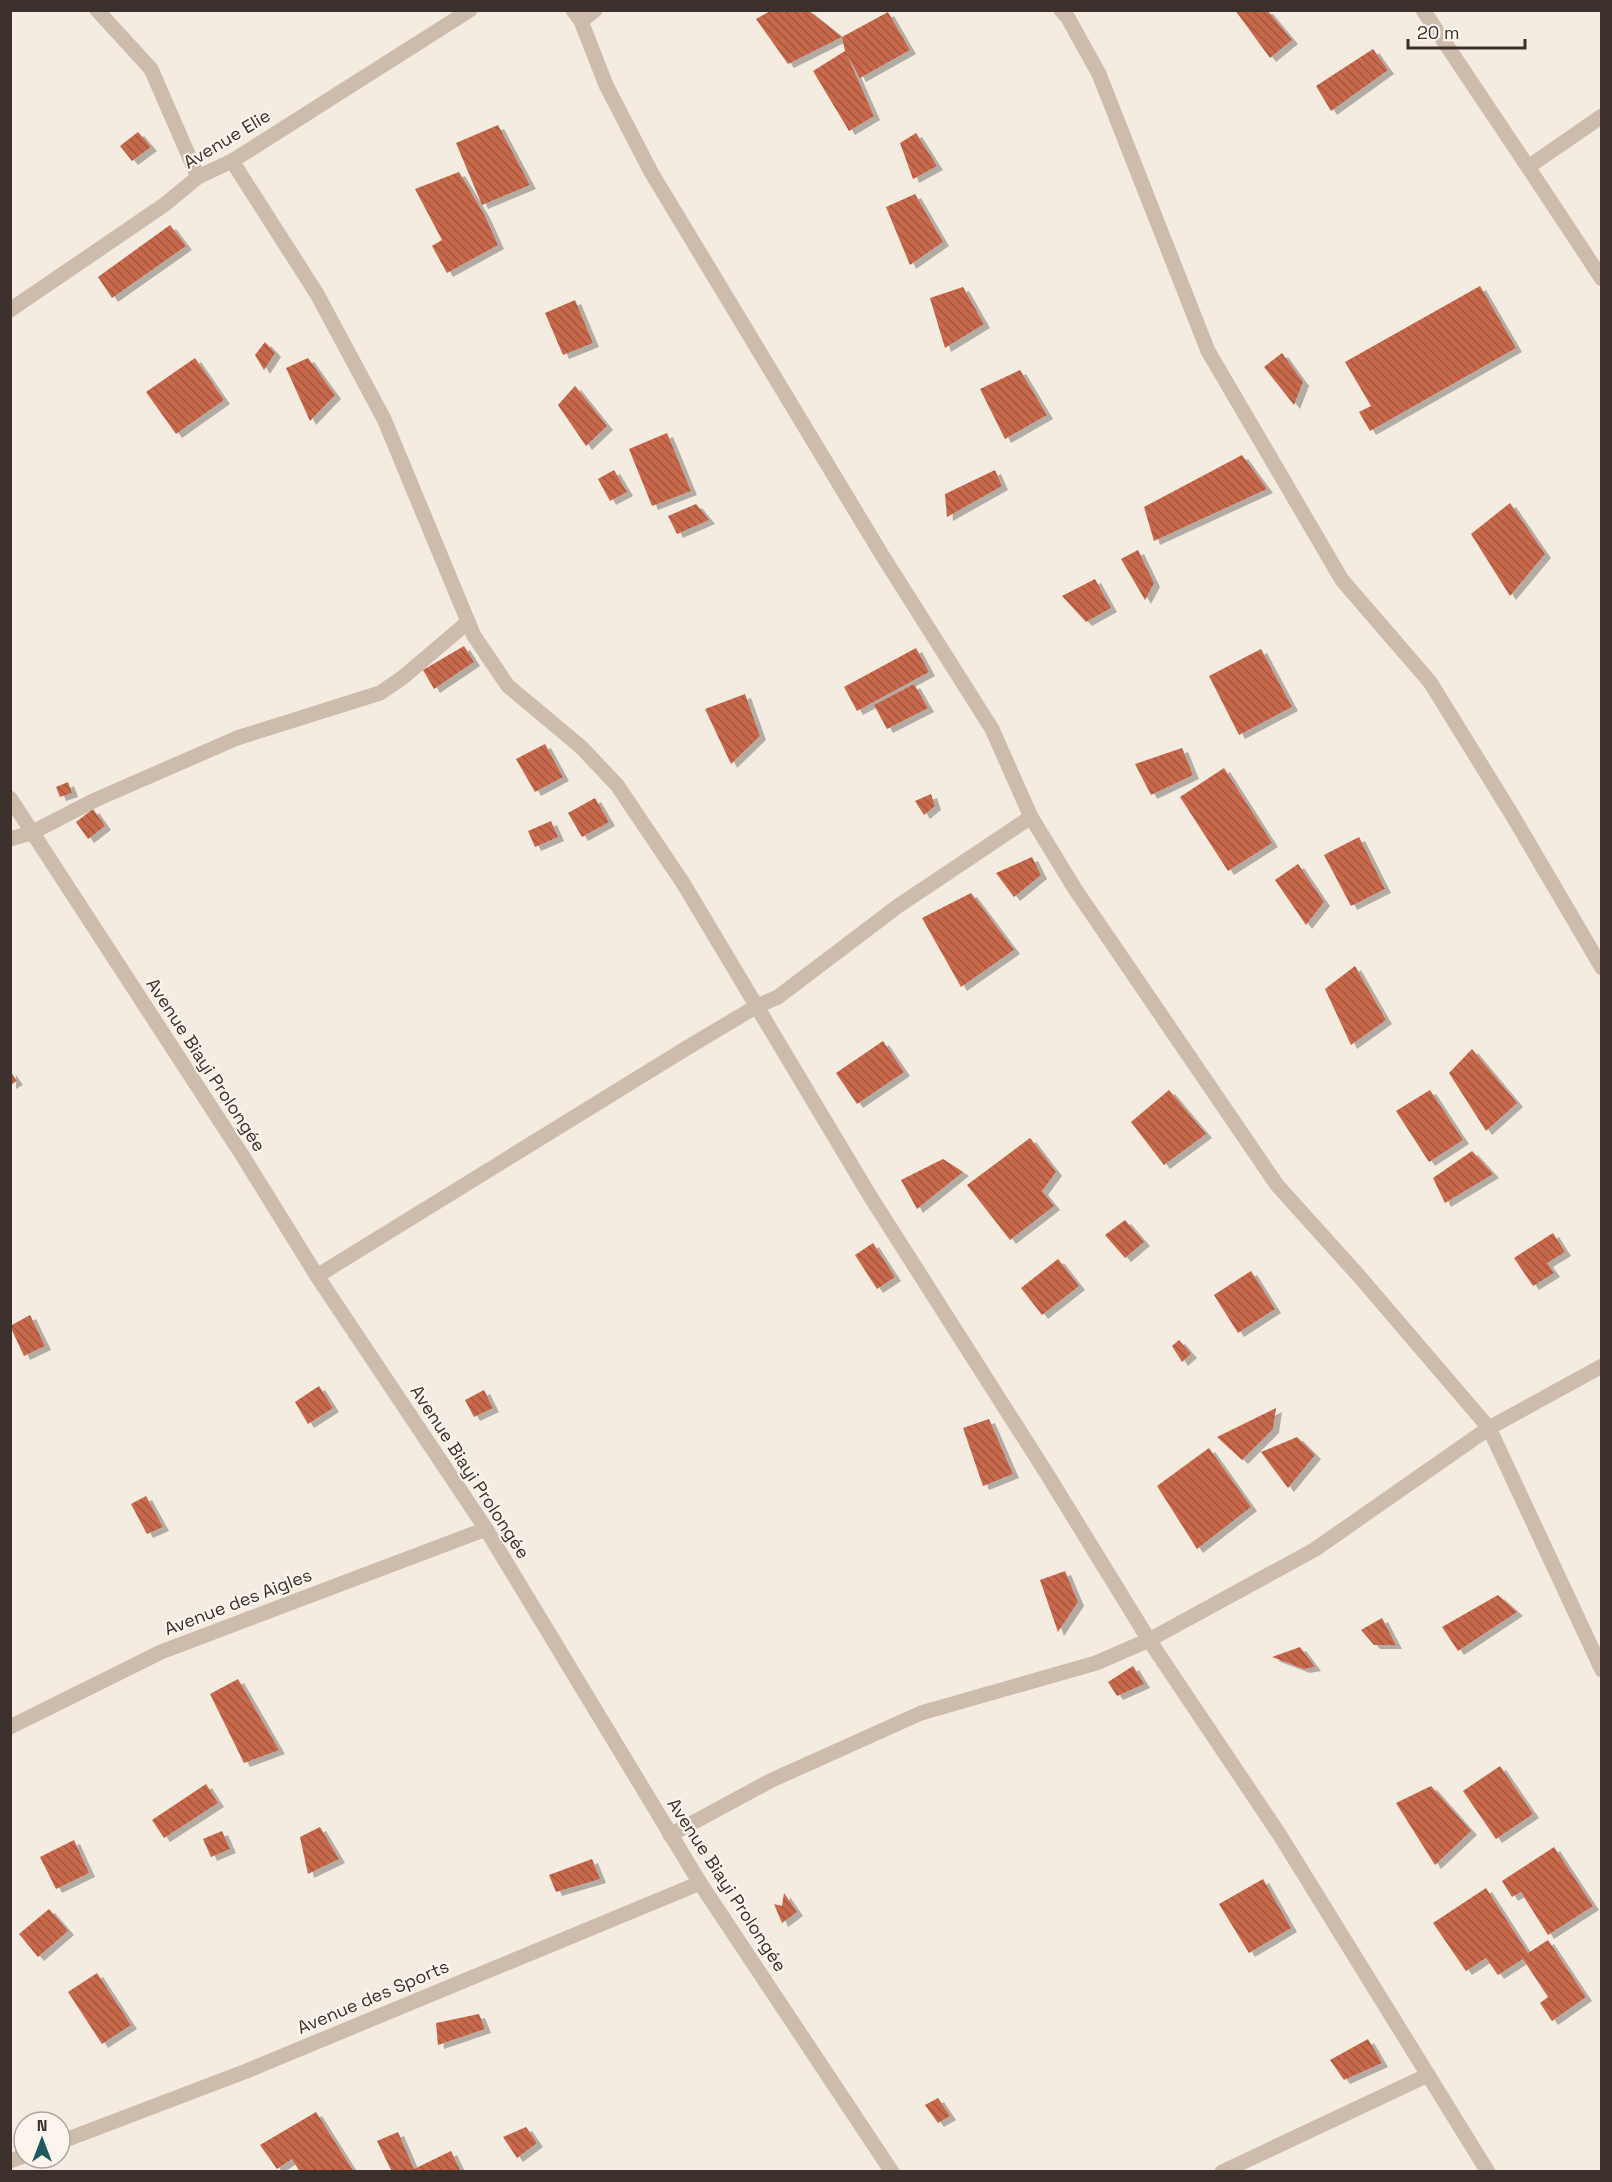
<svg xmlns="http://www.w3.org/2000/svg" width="1612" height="2182" font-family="'Space Grotesk',sans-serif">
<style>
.building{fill:url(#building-back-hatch);filter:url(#shadow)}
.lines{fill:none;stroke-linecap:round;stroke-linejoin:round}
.minor{stroke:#cdbbac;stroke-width:15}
.labels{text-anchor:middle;stroke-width:4.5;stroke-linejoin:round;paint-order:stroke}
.street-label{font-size:18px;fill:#3b302b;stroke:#fbf5ee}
</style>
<defs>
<pattern id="building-back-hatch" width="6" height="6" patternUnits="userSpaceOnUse" patternTransform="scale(1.5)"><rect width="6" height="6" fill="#c8694b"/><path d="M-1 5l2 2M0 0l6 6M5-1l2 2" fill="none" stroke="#a4573f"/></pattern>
<filter id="shadow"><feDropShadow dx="6" dy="4" stdDeviation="0" flood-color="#0004"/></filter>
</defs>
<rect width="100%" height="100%" fill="#f4ebe1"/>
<g class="building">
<path d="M772 10H808L842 37 788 64 756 19Z"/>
<path d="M1235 10H1267L1292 40 1270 58Z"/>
<path d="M888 12 910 50 860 78 847 55 874 116 849 131 813 71 845 51 842 37Z"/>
<path d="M1373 49 1388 70 1331 111 1316 86Z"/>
<path d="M498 125 530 185 482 205 456 143Z"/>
<path d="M138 132 151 147 132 161 120 146Z"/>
<path d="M916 133 937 166 913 179 900 143Z"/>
<path d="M459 172 485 216 498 245 447 273 432 246 442 240 415 189Z"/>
<path d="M915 194 943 242 910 265 886 207Z"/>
<path d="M170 225 186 246 112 298 98 277Z"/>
<path d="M1480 286 1516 348 1370 431 1359 412 1371 406 1345 362Z"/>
<path d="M963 287 984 324 945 348 930 298Z"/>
<path d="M575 300 593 343 563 355 545 313Z"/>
<path d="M265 342 275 353 264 370 255 355Z"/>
<path d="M1282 353 1303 382 1294 405 1264 367Z"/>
<path d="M195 358 224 400 176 434 146 392Z"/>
<path d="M308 358 335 395 310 421 286 368Z"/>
<path d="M1020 370 1047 415 1005 439 980 389Z"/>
<path d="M575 386 607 426 586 446 558 405Z"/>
<path d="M667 433 691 491 652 506 629 449Z"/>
<path d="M1242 455 1267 489 1154 541 1144 507Z"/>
<path d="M614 470 627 492 610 501 598 479Z"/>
<path d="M995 470 1002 486 947 517 945 494Z"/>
<path d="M1510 503 1545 554 1510 596 1471 534Z"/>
<path d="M696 504 709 520 677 534 668 516Z"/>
<path d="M1138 550 1154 583 1145 600 1121 559Z"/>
<path d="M1095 579 1111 608 1086 622 1062 596Z"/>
<path d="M464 646 474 662 434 689 423 670Z"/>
<path d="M916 648 929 672 857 711 844 687Z"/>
<path d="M1261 649 1292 707 1239 735 1209 676Z"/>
<path d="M914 684 928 708 887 729 874 705Z"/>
<path d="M745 694 760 736 731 764 705 709Z"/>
<path d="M545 744 563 777 535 792 516 759Z"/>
<path d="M1182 748 1193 775 1151 795 1135 764Z"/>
<path d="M1224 768 1272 843 1228 871 1180 797Z"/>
<path d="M68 782 72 793 60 797 56 787Z"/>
<path d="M931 794 935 806 924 815 915 801Z"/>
<path d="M595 798 609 822 582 837 568 813Z"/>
<path d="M93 809 105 826 88 839 76 822Z"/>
<path d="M551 821 558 837 535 847 528 831Z"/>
<path d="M1359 837 1385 889 1351 906 1324 855Z"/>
<path d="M1032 857 1041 875 1014 897 996 873Z"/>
<path d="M1298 864 1324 902 1306 925 1275 880Z"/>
<path d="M971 893 1014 950 961 987 922 918Z"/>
<path d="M1355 966 1386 1020 1351 1045 1325 989Z"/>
<path d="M883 1041 904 1072 857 1104 836 1073Z"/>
<path d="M1472 1049 1517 1103 1486 1131 1449 1073Z"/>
<path d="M10 1071 17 1081 10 1085Z"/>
<path d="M1169 1090 1206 1134 1164 1165 1131 1122Z"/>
<path d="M1430 1090 1463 1140 1429 1162 1396 1111Z"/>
<path d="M1030 1138 1056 1172 1042 1191 1054 1206 1010 1240 967 1185Z"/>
<path d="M1472 1151 1493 1174 1445 1203 1433 1178Z"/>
<path d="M943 1159 963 1172 917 1209 901 1180Z"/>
<path d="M1125 1220 1144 1242 1125 1258 1105 1235Z"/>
<path d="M1553 1233 1565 1252 1547 1263 1554 1273 1533 1286 1514 1258Z"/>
<path d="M873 1243 895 1277 877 1289 855 1255Z"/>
<path d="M1058 1259 1079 1286 1042 1315 1021 1288Z"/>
<path d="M1251 1271 1275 1309 1238 1333 1214 1295Z"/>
<path d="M30 1315 45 1346 24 1356 10 1326Z"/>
<path d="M1179 1340 1191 1354 1182 1362 1172 1346Z"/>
<path d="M319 1386 333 1408 308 1424 295 1402Z"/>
<path d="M484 1390 493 1408 474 1417 465 1400Z"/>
<path d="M1276 1408 1273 1429 1242 1460 1217 1437Z"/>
<path d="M989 1419 1013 1474 983 1486 963 1428Z"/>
<path d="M1297 1437 1315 1455 1288 1488 1261 1452Z"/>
<path d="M1209 1448 1251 1507 1197 1549 1157 1486Z"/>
<path d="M146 1496 163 1527 147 1534 131 1504Z"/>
<path d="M1065 1571 1078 1602 1058 1632 1040 1580Z"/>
<path d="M1498 1595 1517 1612 1458 1651 1442 1627Z"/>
<path d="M1382 1618 1396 1645H1374L1361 1630Z"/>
<path d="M1300 1647 1315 1667 1304 1669 1272 1657Z"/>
<path d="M1133 1666 1144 1684 1117 1696 1108 1682Z"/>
<path d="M238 1679 279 1750 244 1763 210 1694Z"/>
<path d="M1500 1766 1533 1814 1496 1839 1463 1791Z"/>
<path d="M206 1784 218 1803 164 1838 152 1820Z"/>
<path d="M1431 1786 1471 1831 1435 1865 1396 1803Z"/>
<path d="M320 1827 339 1859 308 1874 300 1837Z"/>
<path d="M222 1831 230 1849 211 1857 203 1839Z"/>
<path d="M74 1840 89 1873 56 1889 40 1857Z"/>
<path d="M1554 1847 1593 1906 1548 1935 1521 1892 1512 1897 1502 1881Z"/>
<path d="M592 1859 600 1879 556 1892 549 1875Z"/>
<path d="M1263 1879 1291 1928 1249 1953 1219 1904Z"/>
<path d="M1486 1888 1528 1953 1548 1940 1586 1997 1552 2021 1540 2003 1548 1997 1523 1959 1498 1975 1486 1958 1466 1971 1433 1923Z"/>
<path d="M784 1893 797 1912 782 1923 774 1904 782 1906Z"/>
<path d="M49 1909 68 1931 38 1957 19 1934Z"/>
<path d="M97 1973 131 2025 102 2044 68 1992Z"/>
<path d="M479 2014 485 2029 438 2045 436 2023Z"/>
<path d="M1368 2039 1382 2063 1344 2080 1330 2060Z"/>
<path d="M938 2098 950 2116 938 2123 925 2105Z"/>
<path d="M316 2112 354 2172H300L292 2159 277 2169 260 2145Z"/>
<path d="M526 2127 537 2143 517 2158 503 2137Z"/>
<path d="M398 2132 414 2169 451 2151 461 2172H392L377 2141Z"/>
</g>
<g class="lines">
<g class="minor">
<path d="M97 10 151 69 198 177"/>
<path d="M573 10 581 21 606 85 651 172 882 555 992 729 1031 817 1075 889 1277 1185 1359 1276 1489 1428 1602 1670"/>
<path d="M1061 10 1068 18 1099 74 1208 351 1342 580 1430 682 1511 813 1602 968"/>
<path d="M1423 10 1528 167"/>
<path d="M581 21 595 10"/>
<path d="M1602 116 1528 167 1602 279"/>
<path d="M232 161 317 294 384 419 474 636 508 686 581 747 617 785 683 883 870 1196 1047 1474 1149 1640 1281 1837 1488 2172"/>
<path d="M10 310 164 205 198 177 232 161 470 10"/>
<path d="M10 798 244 1158 317 1276 486 1529 700 1883 892 2172"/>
<path d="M10 839 31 833 95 800 237 738 380 693 402 678 468 622"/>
<path d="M317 1276 685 1049 757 1006 778 997 898 906 1031 817"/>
<path d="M10 1727 161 1652 486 1529"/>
<path d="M670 1835 772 1780 921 1713 1096 1663 1149 1640 1314 1550 1489 1428 1602 1366"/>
<path d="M60 2142 244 2072 700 1883"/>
<path d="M10 2161 24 2156"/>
<path d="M1222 2172 1428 2075"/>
</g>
</g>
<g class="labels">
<g class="street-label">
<text transform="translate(227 139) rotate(-31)" y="6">Avenue Elie</text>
<text transform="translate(206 1065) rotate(57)" y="6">Avenue Biayi Prolongée</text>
<text transform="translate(470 1472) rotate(57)" y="6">Avenue Biayi Prolongée</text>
<text transform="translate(238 1602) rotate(-21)" y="6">Avenue des Aigles</text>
<text transform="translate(727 1885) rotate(57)" y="6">Avenue Biayi Prolongée</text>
<text transform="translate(373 1997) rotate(-23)" y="6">Avenue des Sports</text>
</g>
</g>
<rect width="1612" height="2182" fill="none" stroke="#3b302b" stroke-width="24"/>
<g transform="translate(42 2140)"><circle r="28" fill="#fbf5ee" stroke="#aea6a0" stroke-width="1.5"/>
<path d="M0-4.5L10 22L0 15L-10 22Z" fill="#1f5a5e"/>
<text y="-9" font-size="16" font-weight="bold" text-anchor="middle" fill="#3b302b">N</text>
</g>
<path d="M1408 39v9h117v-9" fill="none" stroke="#3b302b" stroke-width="3"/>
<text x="1417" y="39" font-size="18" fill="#3b302b" stroke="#fbf5ee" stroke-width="4.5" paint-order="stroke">20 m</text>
</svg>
